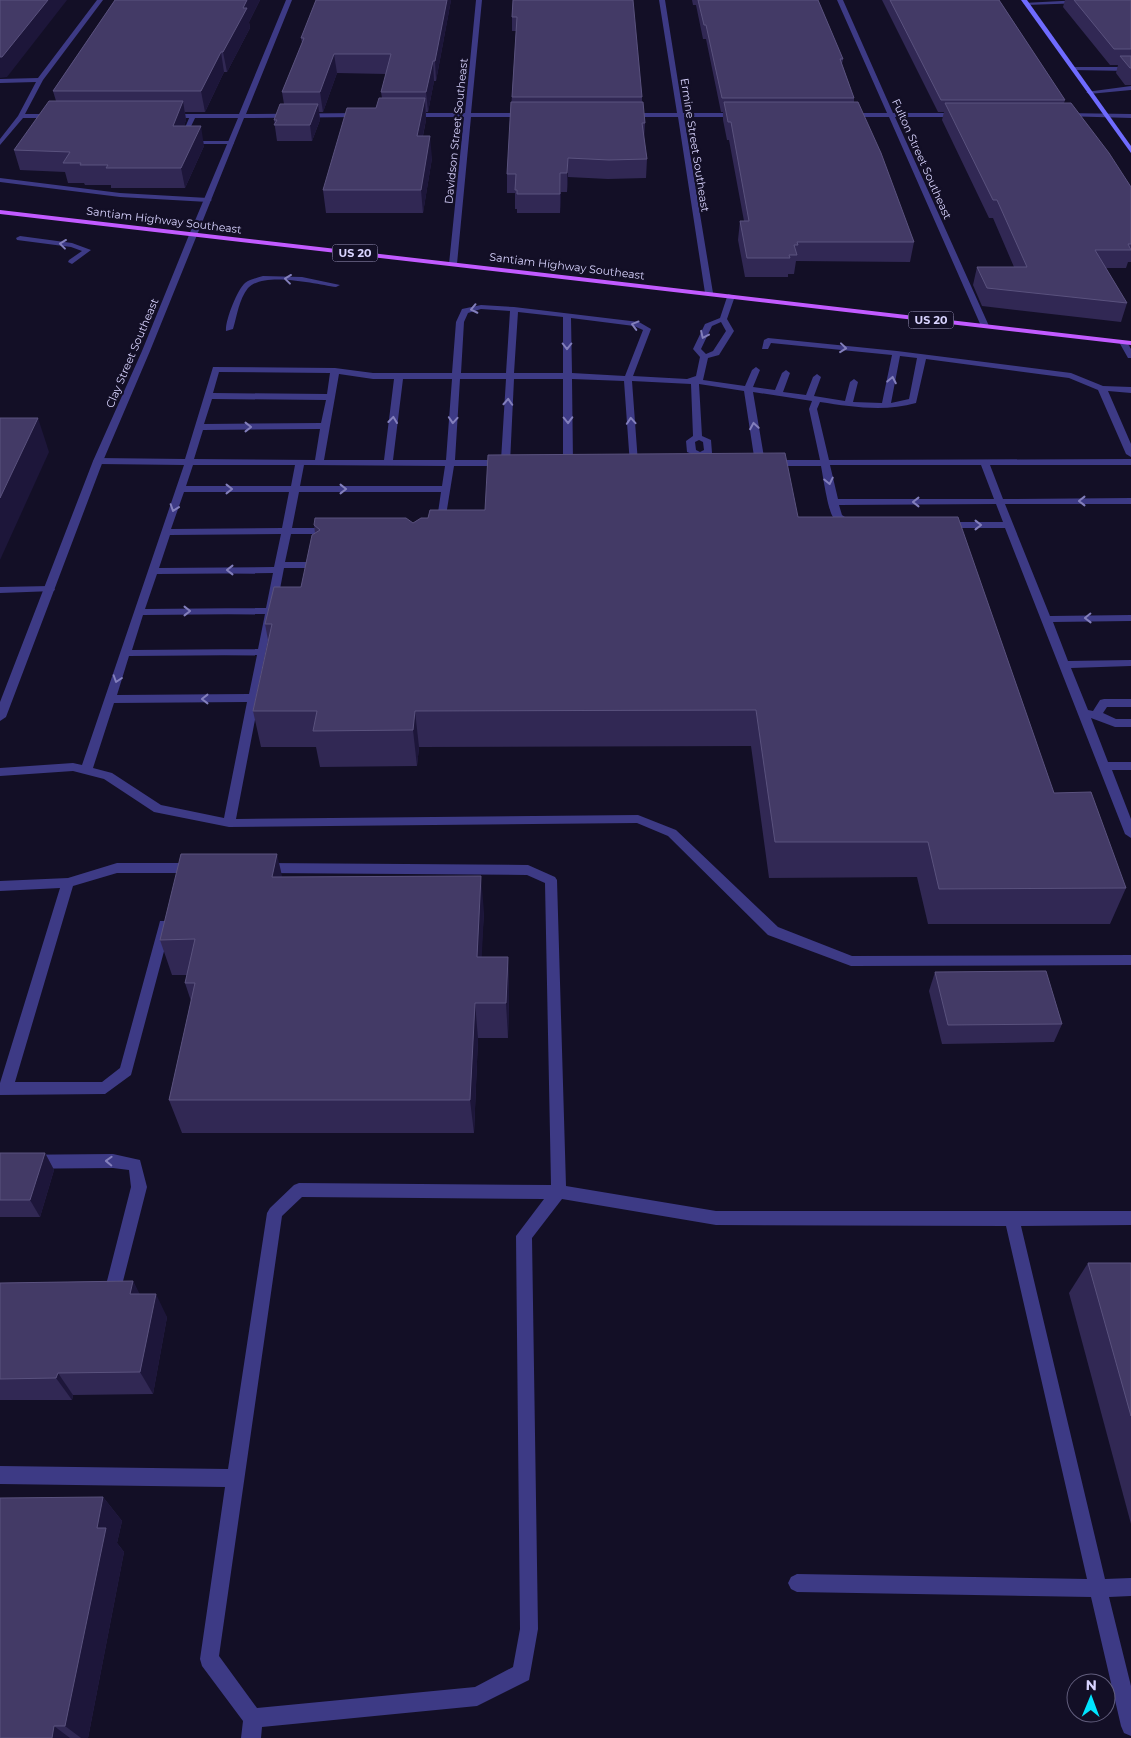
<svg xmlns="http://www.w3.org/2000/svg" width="1131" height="1738" font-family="Montserrat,sans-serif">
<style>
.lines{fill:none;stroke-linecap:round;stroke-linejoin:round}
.service{fill:#3d3a85;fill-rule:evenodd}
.minor{fill:#3d3a85;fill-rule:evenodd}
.tertiary{fill:#3d3a85;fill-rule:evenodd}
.secondary{fill:#6f6bff;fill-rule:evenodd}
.primary{fill:#c25bff;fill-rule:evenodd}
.wall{fill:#312854}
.shaded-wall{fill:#1d163a}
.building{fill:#433a66;stroke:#5a527e}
.oneway{stroke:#837fbc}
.labels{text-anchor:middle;stroke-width:4.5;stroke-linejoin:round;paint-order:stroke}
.far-street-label{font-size:11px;fill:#d9d4ff;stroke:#130f26}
.shield{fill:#130f26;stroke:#9e99be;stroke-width:1}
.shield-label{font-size:11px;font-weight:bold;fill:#d9d4ff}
</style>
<rect width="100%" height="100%" fill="#130f26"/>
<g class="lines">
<g class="service">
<path d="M1073 67H1131V71L1071 70Z"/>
<path d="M1131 86V90L1089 94 1086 92Z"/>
<path d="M193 114 196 116 184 141H231L234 143 233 144H178L190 116Z"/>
<path d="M0 178 120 193 208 198 212 200 208 202 120 197 0 182Z"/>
<path d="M20 236 72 243 91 250 72 264 68 262 69 260 82 251 71 247 17 240 16 238Z"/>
<path d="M263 276 302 277 340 285 336 287C315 284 264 271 248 288 239 299 237 316 233 329L226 331C225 321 237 290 245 283 250 279 257 278 263 276Z"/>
<path d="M728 294 735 296 727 319 734 331 719 355 708 358 703 380 745 386 752 370 756 367 760 370 753 387 775 390 782 373 786 370 790 373 783 392 806 395 813 377 817 374 821 377 814 396 845 401 850 382 854 379 858 382 853 402 882 403 892 355 771 343 768 349H762L764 340 768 338 897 351 1071 373 1103 386 1131 387V393L1108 391 1131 444V457L1126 454 1098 390 1069 378 926 359 916 403C885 412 852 407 820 402L817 409 829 460 1131 459V465H990L1003 499 1131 498V504H1005L1050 616 1131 615V621L1053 622 1068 661 1131 660V666L1071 668 1088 710 1093 711 1100 700 1104 699H1131V707H1107L1103 713 1116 719H1131V727H1115L1091 718 1108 762H1131V770H1112L1131 819V838L1125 834 1005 528H944L939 525 944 522H1003L996 504 839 505 842 515 857 525C849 531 838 525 833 517 828 510 823 476 821 466H772L767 463 772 460H820L809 409 812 401 753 392 765 463 760 466 755 463 744 391 699 384 702 436 711 440 712 453 701 458 687 452 686 441 693 436 691 384 632 381 638 463 633 466 630 465 624 381 572 379 573 463 568 466 563 463V379H514L510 463 505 466H454L444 528 441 529 436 526 441 492H299L292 528H330L335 531 330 534H291L285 562H319L324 565 319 568H284L236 819 638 815 676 830 778 927 852 956 1131 955V965L851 966 768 935 668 836 637 823 229 827 154 812 104 779 73 771 0 776V768L73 763 82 765 184 465 98 464 93 461 98 458 185 459 213 367 335 368 373 373H452L456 322 462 309 481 305 514 307 639 322 651 329 633 376 687 379 696 376 700 357 693 349 705 324 720 318ZM481 309 510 311 506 373H461L464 322 468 313ZM518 312 563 317V373H514ZM571 318 634 326 643 330 625 376 572 373ZM721 322 726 331 713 351 706 354 701 349 712 326ZM900 356 917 358 909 399 891 403ZM219 372 330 373 327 394 213 393ZM339 374 373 379H394L384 460H324ZM403 379H452L446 460H393ZM460 379H506L501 460H455ZM212 399 326 400 321 423 204 424ZM320 429 315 460 194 459 203 430ZM699 440 703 442 704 450 700 452 696 450 695 442ZM193 465H295L291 486H186ZM304 465 445 466 442 486H300ZM830 465H981L994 499H838ZM184 492H289L282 528 171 529ZM281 534 274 567 159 568 170 535ZM273 573 266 608 145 609 157 574ZM265 614 258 649 132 650 143 615ZM257 655 249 694 117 695 129 656ZM247 702 224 818 161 805 112 773 93 768 114 703Z"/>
<path d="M1120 340 1127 342 1131 349V358H1128L1119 342Z"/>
<path d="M50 586 55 589 54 591 0 593V587Z"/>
<path d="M117 863H195L201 868 195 873H117L73 886 15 1082H102L120 1068 159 925 160 921H170L171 925 131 1075 105 1094 0 1095V1083L60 888 0 891V881L68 878Z"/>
<path d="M265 863 528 865 555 877 557 880 566 1186 716 1211H1131V1225L1021 1226 1105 1579 1131 1578V1596L1109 1597 1131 1686V1736L1124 1733 1121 1726 1091 1597 797 1592 791 1589 788 1583 791 1577 797 1574 1087 1579 1006 1226 716 1225 562 1199 532 1238 538 1629 529 1680 477 1706 262 1727 261 1738H241L243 1721 202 1666 200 1659 225 1487 0 1484V1466L228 1469 267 1213 270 1208 294 1185 299 1183 551 1185 545 883 527 875 265 873 259 868ZM302 1197 544 1199 516 1236 520 1629 513 1667 475 1687 257 1708 219 1656 282 1216Z"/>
<path d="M113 1154 140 1160 147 1187 121 1289 119 1294 113 1297 99 1294 97 1289 99 1284 107 1281 131 1187 129 1170 113 1168 0 1169V1155Z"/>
</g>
<g class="minor">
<path d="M97 0H103L43 80 25 114H54L57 116 54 118H23L0 145V139L18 116 36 82 0 83V79L38 78Z"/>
<path d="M286 0H292L246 114 361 113 364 115 361 117 244 118 197 235 190 237 189 235 238 118H169L166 116 169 114H239Z"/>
<path d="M476 0H482L471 113H526L529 115 526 117H471L457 264 453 266 449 264 464 117H409L406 115 409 113H465Z"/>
<path d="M659 0H665L683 113H739L742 115 739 117H684L713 293 709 295 705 293 678 117H629L626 115 629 113H677Z"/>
<path d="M837 0H843L893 113H959L962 115 959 117H895L989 326 988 328 981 326 889 117H846L843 115 846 113H887Z"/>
<path d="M1081 0 1083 3 1026 5 1023 3Z"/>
<path d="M1064 113 1131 114V118L1062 116Z"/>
</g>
<path class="tertiary" d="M193 233 197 235 150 351 103 461 6 717 0 721V702L93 461 142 351 189 235Z"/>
<path class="secondary" d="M1021 0H1027L1131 146V153Z"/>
<path class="primary" d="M0 210 1131 341V345L0 214Z"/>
</g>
<g class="wall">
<path d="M115 0H260L249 22 250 28 227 72H224L205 112H185L186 120 184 126 204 146 185 188H111V185H85L84 183H68L65 172 20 170 14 150 56 101 53 91Z"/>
<path d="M451 0 436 81H434L428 112H426V120L423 136 432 158 423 213H326L323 190 376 108 382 98 381 92 386 74 337 73 323 112H319L320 120 312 141H277L274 120 284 104 282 92 302 43 301 38Z"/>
<path d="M513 0 642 97V102L645 123 644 139 647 159 646 178 608 179 568 177 567 192H561L560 213H517V209H515V193H507V174L516 31H512V17Z"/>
<path d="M692 0H818L843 59 842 64 854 98V102L914 242 910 262 796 261 794 274H788V277H745L738 240 740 221H744L729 140H727L723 120V112H721L706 39H703L696 5H693Z"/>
<path d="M882 0H999L1065 100 1064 103 1131 187V262H1128L1126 268H1106L1127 303 1121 322 982 306 973 285 977 267H1014L993 218H989L942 120 944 112H938Z"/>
<path d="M1058 0H1131V85H1125L1116 73 1118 65H1110L1063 7 1065 0Z"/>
<path d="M798 517 1054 793 1126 888 1110 924H928L917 877 769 878 751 746 419 747 417 766 320 767 316 747H261L253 711 268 640 265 624 301 587 315 533 314 525 413 523Z"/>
<path d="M282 877 484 912 481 957H508L509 992 508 1038H478L474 1133H182L169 1100 191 1001 185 983 187 975H172L160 940Z"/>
<path d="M935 972 1062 1024 1054 1042 942 1044 929 991Z"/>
<path d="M0 1153H45L54 1170 40 1217H0Z"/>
<path d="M1088 1263H1131V1524L1069 1293Z"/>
<path d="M133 1281 139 1294 167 1317 153 1394 73 1395 72 1400H0V1283Z"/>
<path d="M103 1497 122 1521 117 1543 124 1552 88 1738H0Z"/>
</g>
<g class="shaded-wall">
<path d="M48 0H67L7 77 0 78V57Z"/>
<path d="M247 0H260L249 22 250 28 227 72 223 52Z"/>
<path d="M447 0H451L436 81 435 61Z"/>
<path d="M221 52 224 72 205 112 201 91Z"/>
<path d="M334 54 337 73 323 112 320 92Z"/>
<path d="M433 61 434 81 428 112 426 92Z"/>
<path d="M425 98 426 120 418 158 417 136Z"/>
<path d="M183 101 186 120 177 145 173 126Z"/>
<path d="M318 104 320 120 312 141 310 125Z"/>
<path d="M201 126 204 146 185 188 181 168Z"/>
<path d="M430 136 432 158 423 213 421 190Z"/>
<path d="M568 158V177L567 192V173Z"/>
<path d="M560 173 561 192 560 213Z"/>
<path d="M38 418 49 452 0 560V498Z"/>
<path d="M415 711 419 747 417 766 413 730Z"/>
<path d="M277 854 285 889 272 877Z"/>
<path d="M481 876 484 912 480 992 477 957Z"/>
<path d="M508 957 509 992 508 1038 506 1003Z"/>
<path d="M475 1003 478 1038 474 1133 470 1100Z"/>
<path d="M45 1153 54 1170 40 1217 30 1200Z"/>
<path d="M133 1281 145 1304 130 1294Z"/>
<path d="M156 1294 167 1317 153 1394 140 1372Z"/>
<path d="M58 1373 73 1395 72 1400 56 1378Z"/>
<path d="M103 1497 122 1521 117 1543 124 1552 88 1738H81L65 1726 97 1528Z"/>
<path d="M54 1726 70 1738H52Z"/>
</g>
<g class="building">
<path d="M0 0H48L2 57H0Z"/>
<path d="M115 0H247L243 8H247L223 52H221L201 91H53Z"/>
<path d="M316 0H447L435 61H433L426 92H381L391 54H334L320 92H282L304 38H301Z"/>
<path d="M513 0H633L642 97H512L517 17H512Z"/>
<path d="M698 0H818L843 59H840L854 98H722L706 25H704Z"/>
<path d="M890 0H999L1065 100H941Z"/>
<path d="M1074 0H1131V49H1114Z"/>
<path d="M1120 56H1131V68H1130Z"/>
<path d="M379 98H425L417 136H430L421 190H323L347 108H376Z"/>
<path d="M49 101H183L173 126H201L181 168H106L108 165H80L81 163H63L70 152 14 150Z"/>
<path d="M511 102H643L645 123H642L647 159 609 160 568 158 567 173H560V194H517V190H515L516 174H507Z"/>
<path d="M724 102H858L881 153 914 242H797L798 245H794L797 255H789L790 258H747L740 221H749L731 122H728Z"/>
<path d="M945 103H1071L1109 153 1131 187V244H1128L1131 250H1095L1127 303 987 288 977 267H1027L997 200H993Z"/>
<path d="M280 104H318L310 125H274L277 120H274Z"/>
<path d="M0 418H38L0 498Z"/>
<path d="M785 453 798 517H958L1054 793 1091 792 1126 888 939 889 928 842H775L756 710 415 711 413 730 313 731 317 711H253L272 624H265L274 587H301L312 535 320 530 314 525 315 518H406L413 523 421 518H428L430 510H485L488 455Z"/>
<path d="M181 854H277L272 877 481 876 477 957H508L506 1003H475L470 1100H169L195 983H185L195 939 160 940Z"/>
<path d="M1046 971 1062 1024 948 1025 935 972Z"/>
<path d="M0 1153H45L30 1200H0Z"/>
<path d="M1088 1263H1131V1416Z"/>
<path d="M133 1281 130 1294H156L140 1372 58 1373 56 1378 0 1379V1283Z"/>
<path d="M103 1497 97 1528H106L65 1726H54L52 1738H0V1498Z"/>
</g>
<defs><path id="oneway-chevron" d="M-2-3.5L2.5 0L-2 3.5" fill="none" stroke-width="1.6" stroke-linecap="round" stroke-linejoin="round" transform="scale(1.25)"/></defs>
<g class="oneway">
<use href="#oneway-chevron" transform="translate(63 244) rotate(-173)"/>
<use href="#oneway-chevron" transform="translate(288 279) rotate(-173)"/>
<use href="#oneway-chevron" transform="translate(474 309) rotate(168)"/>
<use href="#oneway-chevron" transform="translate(635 325) rotate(-165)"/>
<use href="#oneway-chevron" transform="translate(704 335) rotate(115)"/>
<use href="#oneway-chevron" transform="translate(567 346) rotate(90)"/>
<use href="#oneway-chevron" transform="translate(843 348) rotate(6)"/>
<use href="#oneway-chevron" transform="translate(892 380) rotate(-79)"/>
<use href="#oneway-chevron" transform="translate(508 402) rotate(-87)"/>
<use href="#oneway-chevron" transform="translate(393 420) rotate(-83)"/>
<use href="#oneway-chevron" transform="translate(453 420) rotate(94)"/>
<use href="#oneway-chevron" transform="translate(568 420) rotate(89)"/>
<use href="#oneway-chevron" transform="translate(631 421) rotate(-94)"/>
<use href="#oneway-chevron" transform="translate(754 426) rotate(-99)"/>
<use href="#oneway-chevron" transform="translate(248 427)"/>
<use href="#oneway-chevron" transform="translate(829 481) rotate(78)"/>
<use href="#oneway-chevron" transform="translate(229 489)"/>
<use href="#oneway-chevron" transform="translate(343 489)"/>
<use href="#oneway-chevron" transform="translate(1082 501) rotate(180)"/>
<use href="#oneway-chevron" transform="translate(916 502) rotate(180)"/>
<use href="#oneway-chevron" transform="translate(174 508) rotate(109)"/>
<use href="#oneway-chevron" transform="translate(978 525)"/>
<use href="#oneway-chevron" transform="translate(230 570) rotate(180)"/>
<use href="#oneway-chevron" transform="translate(187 611)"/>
<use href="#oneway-chevron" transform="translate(1088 618) rotate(179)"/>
<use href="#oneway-chevron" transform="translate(117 679) rotate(108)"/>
<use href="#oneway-chevron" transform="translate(205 699) rotate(180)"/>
<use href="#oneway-chevron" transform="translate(109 1161) rotate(-178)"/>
</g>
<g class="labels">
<g class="far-street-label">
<text transform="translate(456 131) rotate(-84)" y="4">Davidson Street Southeast</text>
<text transform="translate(695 145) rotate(81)" y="4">Ermine Street Southeast</text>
<text transform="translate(922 159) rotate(66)" y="4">Fulton Street Southeast</text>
<text transform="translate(164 220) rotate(7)" y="4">Santiam Highway Southeast</text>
<text transform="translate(567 266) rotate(7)" y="4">Santiam Highway Southeast</text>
<text transform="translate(132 353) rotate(-67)" y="4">Clay Street Southeast</text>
</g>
<g class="shield">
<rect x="332.5" y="244.5" width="45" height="17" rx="4"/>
<rect x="908.5" y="311.5" width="45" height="17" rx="4"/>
</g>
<g class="shield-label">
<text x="355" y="257">US 20</text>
<text x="931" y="324">US 20</text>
</g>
</g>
<g transform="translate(1091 1698) rotate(1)"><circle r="24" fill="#130f26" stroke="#625e7d"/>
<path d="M0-4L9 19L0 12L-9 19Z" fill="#00e5ff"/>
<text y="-8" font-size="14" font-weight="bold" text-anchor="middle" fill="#d9d4ff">N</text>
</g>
</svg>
